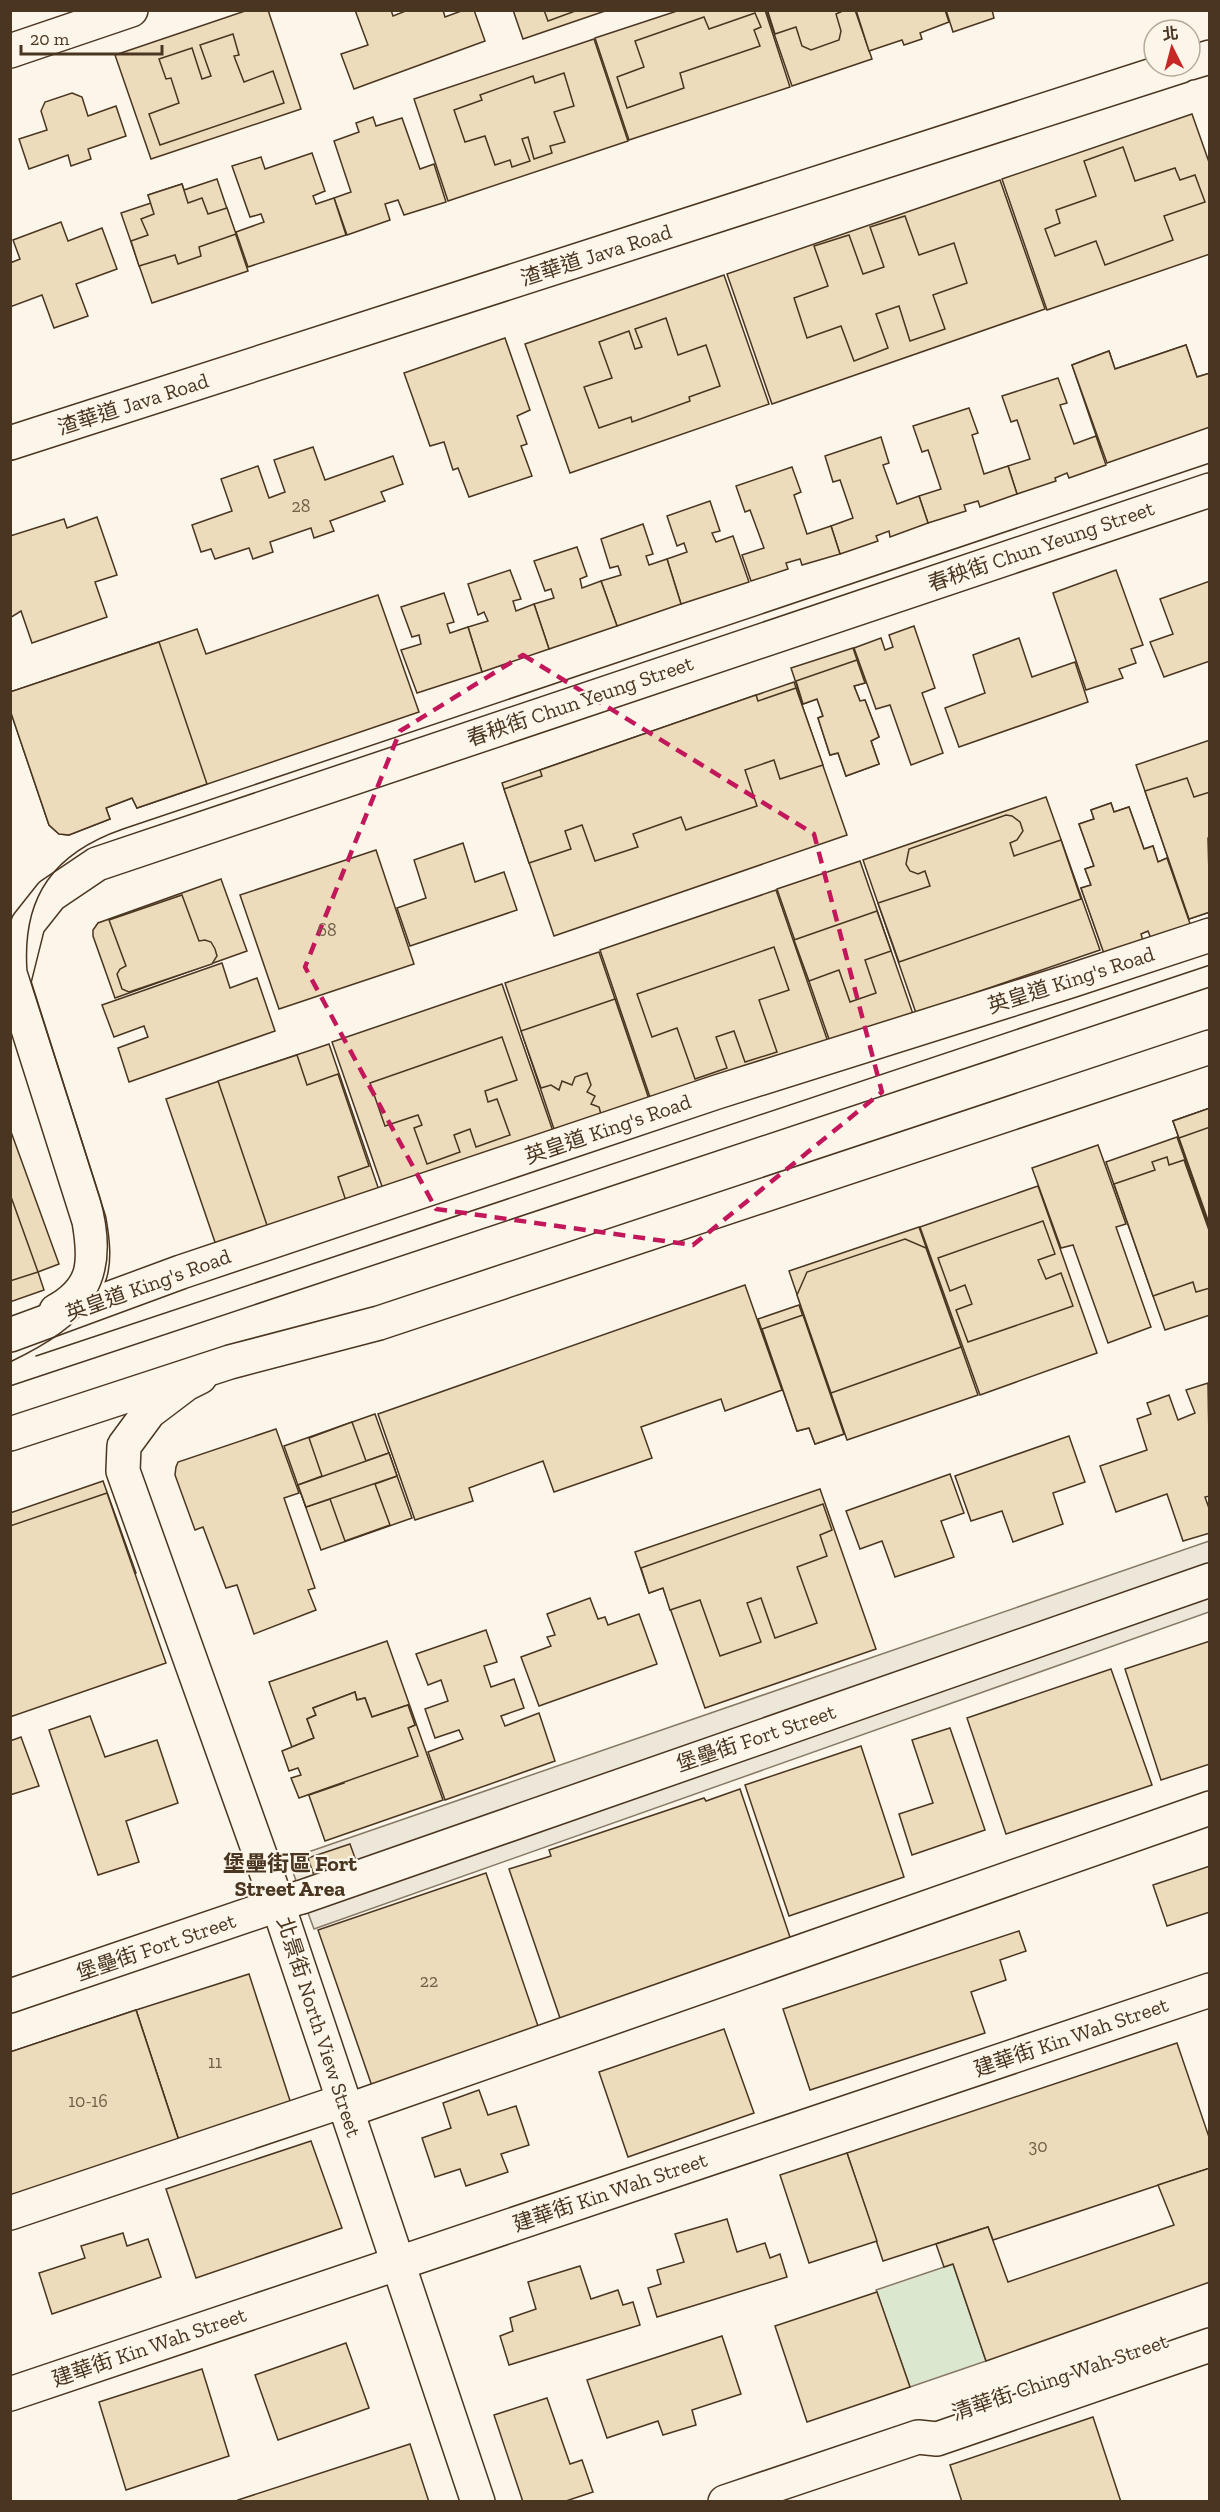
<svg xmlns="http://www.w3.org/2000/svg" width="1220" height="2512" font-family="'Zilla Slab','Noto Sans TC',serif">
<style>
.green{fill:#dce7d0;stroke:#887966;stroke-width:1.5}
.parking{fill:#ede7d9;stroke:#887966;stroke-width:1.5}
.building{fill:#ecdcbc;stroke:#4a3520;stroke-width:1.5}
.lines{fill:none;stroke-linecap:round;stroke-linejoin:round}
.minor-casing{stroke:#4a3520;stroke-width:36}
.major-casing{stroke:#4a3520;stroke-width:36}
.minor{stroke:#fbf6e9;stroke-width:33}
.major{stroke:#fbf6e9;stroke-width:33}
.tram{stroke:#4a3520;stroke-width:1.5}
.marked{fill:none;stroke:#c2185b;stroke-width:4.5;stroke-dasharray:12 8;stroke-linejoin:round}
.labels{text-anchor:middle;stroke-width:4.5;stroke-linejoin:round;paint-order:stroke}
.number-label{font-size:18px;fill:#725f47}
.street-label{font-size:21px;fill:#4a3520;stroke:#fbf6e9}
.neighbourhood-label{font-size:22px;font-weight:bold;fill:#4a3520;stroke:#fbf6e9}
</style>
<rect width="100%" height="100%" fill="#fbf6e9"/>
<path class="green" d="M953 2264 986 2361 910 2387 876 2290Z"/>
<path class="parking" d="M1209 1541V1612L314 1929 288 1859Z"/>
<g class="building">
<path d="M248 10H268L301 109 151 159 115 55Z"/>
<path d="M355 10H391L393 16 408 10H443L445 17 464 10H474L485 41 354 89 341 54 368 45Z"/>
<path d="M513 10H608L523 39Z"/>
<path d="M544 10H578L548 21Z"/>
<path d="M680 10H765L790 87 629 140 595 38Z"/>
<path d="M766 10H855L872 59 792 86Z"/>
<path d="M771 10H845L836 14 841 31 839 40 811 50 802 46 796 27 775 34 768 12Z"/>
<path d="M856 10H945L949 22 920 33 922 39 904 45 902 40 869 51Z"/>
<path d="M946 10H992L994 18 953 32Z"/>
<path d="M755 13 761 27 754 30 760 46 680 73 684 88 627 108 617 77 644 67 635 41 704 17 709 29Z"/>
<path d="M233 34 239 55 234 56 244 82 273 71 284 103 160 145 149 114 179 103 171 78 166 79 159 59 192 48 202 79 211 76 200 45Z"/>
<path d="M594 39 628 141 448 201 414 99Z"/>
<path d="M564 73 574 106 554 112 565 142 550 146 552 153 534 159 528 137 522 139 530 161 512 167 510 160 495 165 485 136 465 142 454 110 482 100 480 95 533 76 535 83Z"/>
<path d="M72 93 82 97 88 116 116 106 126 136 88 149 91 159 71 166 68 155 29 169 19 139 47 130 41 111 45 102Z"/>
<path d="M1192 114 1210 165V254L1047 310 1002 179Z"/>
<path d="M373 117 376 126 402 118 420 169 434 164 446 202 404 215 398 200 385 204 390 220 347 235 334 198 351 192 334 141 359 132 356 123Z"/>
<path d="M1123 147 1135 181 1175 168 1180 180 1195 175 1205 202 1164 216 1173 240 1105 265 1096 241 1055 256 1045 229 1060 223 1056 210 1096 196 1084 161Z"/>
<path d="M312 153 325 191 313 196 316 204 334 198 346 235 248 267 236 232 264 222 261 214 250 217 232 166 261 157 265 169Z"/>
<path d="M217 179 248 271 152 303 121 213 151 203 148 195 182 184 184 190Z"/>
<path d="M1000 180 1045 309 772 404 727 274Z"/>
<path d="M182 184 188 203 202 198 208 214 227 208 236 234 199 247 201 256 178 264 175 255 139 266 131 241 148 235 141 219 154 214 148 195Z"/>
<path d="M905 216 919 255 954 243 967 283 933 295 945 329 910 341 899 306 876 314 888 348 854 361 841 326 807 338 794 298 828 286 814 246 849 235 863 274 884 267 870 227Z"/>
<path d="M61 222 68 241 102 228 117 269 76 284 88 316 54 328 42 295 10 307V263L20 259 13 240Z"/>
<path d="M724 275 769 404 570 473 525 344Z"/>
<path d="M666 318 678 355 706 345 720 386 689 397 690 401 632 422 631 417 599 428 584 387 612 378 599 342 629 331 635 349 642 347 635 329Z"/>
<path d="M505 338 530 410 517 416 527 444 521 446 532 476 469 497 458 468 453 470 444 442 430 446 404 373Z"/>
<path d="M1186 345 1197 377 1210 373V410L1100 447 1072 365 1109 351 1115 369Z"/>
<path d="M1186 345 1197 377 1210 373V427L1107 463 1072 365 1109 351 1115 369Z"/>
<path d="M1058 378 1067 403 1060 405 1074 444 1096 436 1106 465 1069 478 1067 473 1055 478 1056 481 1017 494 1008 466 1030 459 1017 420 1011 422 1002 396Z"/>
<path d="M969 408 978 433 972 435 984 474 1008 466 1017 494 980 507 978 501 964 505 966 511 928 523 919 496 941 489 928 450 922 452 913 426Z"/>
<path d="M881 437 889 463 883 465 897 504 919 496 928 523 890 537 889 531 876 536 878 541 840 554 831 526 853 518 840 480 833 482 825 456Z"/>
<path d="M313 447 325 480 393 456 403 484 381 492 385 501 330 521 334 531 314 538 311 528 270 542 273 552 253 559 249 548 215 559 211 549 201 552 192 525 232 511 221 479 258 466 269 498 285 492 274 460Z"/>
<path d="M792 467 801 492 794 495 807 534 831 526 840 554 802 565 800 559 786 563 788 569 751 581 742 555 764 548 750 510 745 512 736 486Z"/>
<path d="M710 501 720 531 712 533 716 542 733 536 749 582 681 604 667 559 687 552 684 543 677 546 667 516Z"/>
<path d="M97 517 117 575 95 582 107 617 32 643 21 611 10 618V536L64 519 67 528Z"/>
<path d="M643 524 653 554 646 556 649 565 667 559 681 604 617 626 601 581 621 575 618 566 610 568 601 539Z"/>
<path d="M577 547 587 576 580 579 582 588 601 581 617 626 549 649 534 604 554 598 551 589 545 591 534 561Z"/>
<path d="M510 570 521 599 513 601 516 611 534 604 549 649 482 672 468 627 488 621 484 612 478 615 468 584Z"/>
<path d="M1116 570 1143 645 1131 649 1136 663 1119 669 1123 678 1086 690 1053 593Z"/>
<path d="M1210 581V661L1164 677 1150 642 1173 634 1160 599Z"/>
<path d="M444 593 454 622 447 624 450 633 468 627 482 672 417 693 401 650 421 644 419 635 412 637 401 607Z"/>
<path d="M378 595 419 712 137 808 132 798 106 808 110 819 69 835 59 834 49 825 10 710V692L197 629 206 654Z"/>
<path d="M914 626 935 688 922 693 943 753 911 765 890 705 876 709 854 648 881 638 885 650 893 647 889 635Z"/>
<path d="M1019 638 1032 677 1075 662 1088 702 959 747 945 708 985 693 973 655Z"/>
<path d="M159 642 207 784 137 808 132 798 106 808 110 819 69 835 59 834 49 825 10 710V692Z"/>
<path d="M853 648 865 683 854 686 860 701 865 700 879 737 871 741 879 764 846 776 838 753 830 755 818 718 823 716 817 699 803 704 791 668Z"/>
<path d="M857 660 865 683 854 686 860 701 865 700 879 737 871 741 879 764 846 776 838 753 830 755 818 718 823 716 817 699 803 704 796 681Z"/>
<path d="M794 682 847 835 554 936 502 783Z"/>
<path d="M796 688 823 765 780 779 774 760 745 770 757 806 686 830 681 817 633 834 638 847 595 861 582 825 565 831 571 849 529 863 504 789 542 776 540 770 756 695 758 701Z"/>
<path d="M1210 740V912L1189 919 1136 765Z"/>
<path d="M1187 778 1194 797 1210 792V837L1208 838 1210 912 1189 919 1145 791Z"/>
<path d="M1046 797 1100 950 916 1013 863 860Z"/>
<path d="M1111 803 1114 812 1129 807 1144 849 1153 846 1158 862 1167 858 1188 917 1102 947 1081 888 1091 885 1085 869 1094 866 1079 824 1094 819 1091 810Z"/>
<path d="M1111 803 1114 812 1129 807 1144 849 1153 846 1158 862 1167 858 1194 935 1155 949 1148 931 1141 934 1146 951 1108 965 1081 888 1091 885 1085 869 1094 866 1079 824 1094 819 1091 810Z"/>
<path d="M1006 815 1012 816 1020 822 1023 831 1017 840 1010 843 1014 856 1061 840 1081 899 899 962 878 903 930 886 925 871 918 874 910 871 906 864 909 849Z"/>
<path d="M463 843 475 882 504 872 517 910 410 946 397 908 426 898 414 860Z"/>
<path d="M376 850 414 964 279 1009 240 895Z"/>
<path d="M860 861 913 1014 830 1042 777 889Z"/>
<path d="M221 879 247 951 115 998 93 936V930L98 923Z"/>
<path d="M776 890 828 1042 652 1103 600 950Z"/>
<path d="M182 895 199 941 205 940 211 942 215 949 217 956 212 964 129 992 122 989 117 974 120 969 126 966 109 920Z"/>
<path d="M877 911 891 951 865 960 876 993 850 1002 839 970 809 981 794 940Z"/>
<path d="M774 947 789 990 759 1000 777 1052 745 1062 734 1031 716 1037 727 1068 695 1079 677 1028 652 1037 637 994Z"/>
<path d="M599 952 650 1102 556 1135 505 983Z"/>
<path d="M222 963 230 988 257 978 275 1031 129 1082 118 1048 148 1037 144 1026 114 1037 102 1005Z"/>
<path d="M502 984 555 1137 385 1195 332 1042Z"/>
<path d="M615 999 650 1102 602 1118 599 1107 591 1104 595 1096 587 1092 591 1085 587 1073 575 1077 572 1085 562 1081 559 1090 551 1085 541 1088 521 1031Z"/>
<path d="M502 1037 517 1080 485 1091 488 1102 497 1099 510 1135 476 1147 470 1129 454 1135 460 1152 427 1164 414 1128 422 1125 418 1115 385 1126 370 1083Z"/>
<path d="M329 1044 381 1196 218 1251 166 1099Z"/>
<path d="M297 1055 307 1085 338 1074 369 1166 338 1177 348 1207 270 1234 218 1081Z"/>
<path d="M1210 1108V1226L1173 1121Z"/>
<path d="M1210 1108V1226L1173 1121Z"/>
<path d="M1210 1108V1226L1173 1121Z"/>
<path d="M1210 1127V1226L1179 1138Z"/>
<path d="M10 1129 59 1264 38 1272 44 1290 10 1302Z"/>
<path d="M1177 1137 1210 1230V1315L1165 1330 1106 1162Z"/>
<path d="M1098 1145 1126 1224 1116 1227 1151 1327 1108 1343 1073 1245 1061 1248 1032 1168Z"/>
<path d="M1167 1157 1169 1165 1184 1160 1210 1233V1288L1196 1292 1193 1282 1153 1296 1114 1184 1155 1170 1152 1162Z"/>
<path d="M1038 1186 1097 1353 980 1395 920 1227Z"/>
<path d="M10 1194 38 1272 10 1281Z"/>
<path d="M1043 1221 1055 1254 1038 1260 1046 1279 1061 1273 1073 1306 968 1342 956 1310 972 1304 965 1285 950 1291 938 1258Z"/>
<path d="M919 1227 978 1395 847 1440 789 1271Z"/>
<path d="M905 1239 926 1248 961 1347 831 1393 797 1295 807 1272Z"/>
<path d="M745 1285 782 1390 725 1411 721 1399 641 1427 652 1458 554 1492 543 1461 469 1488 473 1501 415 1520 378 1414Z"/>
<path d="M799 1305 844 1434 815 1444 809 1428 797 1431 758 1319Z"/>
<path d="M803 1315 844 1434 815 1444 809 1428 797 1431 762 1329Z"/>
<path d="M1208 1383 1210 1496 1205 1497 1210 1511V1533L1183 1541 1167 1494 1116 1512 1100 1466 1147 1450 1137 1419 1151 1414 1147 1403 1169 1395 1178 1420 1195 1413 1186 1390Z"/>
<path d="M375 1414 412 1518 321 1550 284 1446Z"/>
<path d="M352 1422 366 1461 389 1453 397 1476 375 1484 390 1525 345 1541 330 1499 306 1507 298 1485 322 1476 309 1438Z"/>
<path d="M276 1429 299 1493 284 1498 315 1588 308 1590 316 1610 254 1634 237 1585 226 1588 203 1527 195 1530 175 1475 176 1467 178 1462Z"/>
<path d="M1069 1436 1085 1482 1053 1493 1063 1524 1013 1542 1002 1511 971 1521 955 1476Z"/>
<path d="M389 1453 397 1476 306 1507 298 1485Z"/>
<path d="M950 1474 964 1513 941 1521 954 1557 895 1577 882 1541 860 1549 846 1511Z"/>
<path d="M103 1481 136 1573 10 1616V1513Z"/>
<path d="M820 1489 876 1649 705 1708 663 1588 649 1593 635 1552Z"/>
<path d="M107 1493 166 1663 10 1717V1526Z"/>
<path d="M823 1504 832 1530 820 1535 827 1556 797 1567 817 1623 775 1638 761 1598 747 1603 761 1642 720 1656 700 1600 670 1610 663 1588 649 1593 641 1568Z"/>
<path d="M590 1598 598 1619 605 1617 608 1625 639 1614 657 1664 539 1706 521 1657 551 1646 547 1637 555 1635 547 1614Z"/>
<path d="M486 1630 497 1662 484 1666 491 1687 514 1679 524 1708 501 1716 505 1726 539 1713 555 1761 445 1800 428 1752 463 1739 459 1730 435 1738 425 1709 448 1701 441 1680 428 1685 416 1654Z"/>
<path d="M387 1641 443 1800 325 1841 269 1682Z"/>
<path d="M1210 1641V1764L1161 1780 1125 1669Z"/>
<path d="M1111 1669 1152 1785 1006 1834 967 1718Z"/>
<path d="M355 1692 357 1700 365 1698 372 1717 408 1705 415 1725 408 1728 415 1749 342 1775 344 1783 309 1795 292 1747 314 1738 307 1719 316 1715 313 1708Z"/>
<path d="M355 1692 357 1700 365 1698 372 1717 408 1705 415 1725 408 1728 418 1756 299 1798 291 1778 301 1775 298 1768 289 1771 282 1751 314 1738 307 1719 316 1715 313 1708Z"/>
<path d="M90 1716 105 1757 157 1740 178 1803 126 1821 139 1862 98 1875 49 1730Z"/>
<path d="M950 1728 985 1830 912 1855 899 1814 933 1803 912 1740Z"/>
<path d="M21 1737 39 1786 10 1795V1741Z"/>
<path d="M861 1746 904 1877 789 1916 745 1785Z"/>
<path d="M740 1789 792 1943 561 2021 509 1869 551 1856 549 1850 704 1798 706 1801Z"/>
<path d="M350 1844 355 1858 313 1873 308 1858Z"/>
<path d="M1210 1866V1912L1167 1926 1153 1885Z"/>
<path d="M486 1873 540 2032 373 2089 318 1930Z"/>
<path d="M1019 1931 1026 1951 1000 1960 1006 1980 971 1992 985 2033 810 2090 783 2009Z"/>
<path d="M249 1974 294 2113 182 2150 136 2010Z"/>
<path d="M136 2010 182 2150 10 2208V2052Z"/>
<path d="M136 2010 182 2150 10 2208V2052Z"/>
<path d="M724 2029 754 2113 628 2157 599 2072Z"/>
<path d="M1177 2043 1210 2140V2168L993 2240 988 2227 883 2261 847 2153Z"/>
<path d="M479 2090 488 2115 516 2106 529 2145 501 2154 508 2172 466 2186 460 2169 435 2177 422 2138 451 2128 443 2103Z"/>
<path d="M311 2141 342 2228 196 2278 166 2189Z"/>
<path d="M847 2153 877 2241 809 2263 780 2175Z"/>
<path d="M1210 2168V2282L986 2361 953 2264 944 2267 936 2244 988 2227 1008 2282 1174 2225 1158 2185Z"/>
<path d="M727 2219 737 2252 765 2243 770 2258 780 2254 787 2277 657 2317 648 2288 661 2284 657 2270 684 2262 675 2234Z"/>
<path d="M123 2233 127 2246 148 2239 161 2277 52 2314 39 2273 85 2258 81 2246Z"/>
<path d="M580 2266 591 2299 618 2290 623 2305 633 2302 640 2325 509 2365 500 2336 513 2331 510 2318 536 2309 528 2282Z"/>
<path d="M877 2292 910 2387 807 2422 775 2326Z"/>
<path d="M722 2336 741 2394 692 2410 696 2425 663 2435 658 2421 607 2438 587 2380Z"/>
<path d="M346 2343 369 2408 278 2440 255 2375Z"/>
<path d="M202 2369 229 2456 126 2490 99 2402Z"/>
<path d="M547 2398 570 2464 582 2460 593 2492 563 2502H523L494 2415Z"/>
<path d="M1093 2417 1121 2502H962L950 2465Z"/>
<path d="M410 2444 429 2502H239L238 2500Z"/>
</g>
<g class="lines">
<defs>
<g id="minor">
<path d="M10 51 131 10"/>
<path d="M10 972 89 1221C96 1262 96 1289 56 1311"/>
<path d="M13 984 28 924 51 895 97 864 1210 490"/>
<path d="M10 1335 181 1272 717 1092 1070 981 1210 935"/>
<path d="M200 1377 186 1384 149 1412 124 1446 123 1471 278 1905 478 2502"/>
<path d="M302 1897 1210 1580"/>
<path d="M10 1996 298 1898"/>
<path d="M346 2111 1210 1808"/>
<path d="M10 2213 343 2101"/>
<path d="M10 2394 1210 1990"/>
<path d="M725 2502 918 2437 937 2439 1210 2345"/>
</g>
<g id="major">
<path d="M1190 63 1210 57"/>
<path d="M10 443 1181 66"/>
<path d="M10 1434 230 1362 379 1323 1210 1047"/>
</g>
</defs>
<use href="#minor" class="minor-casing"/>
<use href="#major" class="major-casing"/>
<use href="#minor" class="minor"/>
<use href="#major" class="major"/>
<g class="tram">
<path d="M36 1356 1210 965"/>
<path d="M10 1362C87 1325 125 1286 100 1198L27 970C22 896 54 853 123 829L1210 463"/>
<path d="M10 1386 1210 987"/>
</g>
</g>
<path class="marked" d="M523 655 814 834 882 1092 693 1245 436 1209 305 967 400 731Z"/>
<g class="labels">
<g class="number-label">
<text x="301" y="512">28</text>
<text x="327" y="936">68</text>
<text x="429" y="1987">22</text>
<text x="215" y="2068">11</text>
<text x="88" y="2107">10-16</text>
<text x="1038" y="2152">30</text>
</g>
<g class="street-label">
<text transform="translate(596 255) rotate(-18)" y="7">渣華道 Java Road</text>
<text transform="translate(133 404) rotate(-18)" y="7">渣華道 Java Road</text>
<text transform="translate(1041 546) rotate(-19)" y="7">春秧街 Chun Yeung Street</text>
<text transform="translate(580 701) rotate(-19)" y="7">春秧街 Chun Yeung Street</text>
<text transform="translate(1071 980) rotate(-18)" y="7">英皇道 King's Road</text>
<text transform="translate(608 1129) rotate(-19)" y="7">英皇道 King's Road</text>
<text transform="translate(148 1285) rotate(-20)" y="7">英皇道 King's Road</text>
<text transform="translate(756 1738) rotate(-19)" y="7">堡壘街 Fort Street</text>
<text transform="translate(156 1947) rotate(-19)" y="7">堡壘街 Fort Street</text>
<text transform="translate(319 2027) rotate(72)" y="7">北景街 North View Street</text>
<text transform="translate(1071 2037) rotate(-19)" y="7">建華街 Kin Wah Street</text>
<text transform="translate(610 2192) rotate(-19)" y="7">建華街 Kin Wah Street</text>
<text transform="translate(149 2347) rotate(-19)" y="7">建華街 Kin Wah Street</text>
<text transform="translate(1060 2377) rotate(-19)" y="7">清華街 Ching Wah Street</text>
</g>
<g class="neighbourhood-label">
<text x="290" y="1871">堡壘街區 Fort<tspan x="290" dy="25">Street Area</tspan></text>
</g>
</g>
<rect width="1220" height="2512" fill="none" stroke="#4a3520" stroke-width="24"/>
<g transform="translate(1172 48) rotate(354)"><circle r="28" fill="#fbf6e9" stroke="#b4a999" stroke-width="1.5"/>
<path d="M0-4.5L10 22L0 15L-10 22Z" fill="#c62828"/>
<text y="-9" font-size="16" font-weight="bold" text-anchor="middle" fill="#4a3520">北</text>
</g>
<path d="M21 45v9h141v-9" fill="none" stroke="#4a3520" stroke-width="3"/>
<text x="30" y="45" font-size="18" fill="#4a3520" stroke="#fbf6e9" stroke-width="4.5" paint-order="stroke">20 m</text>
</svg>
